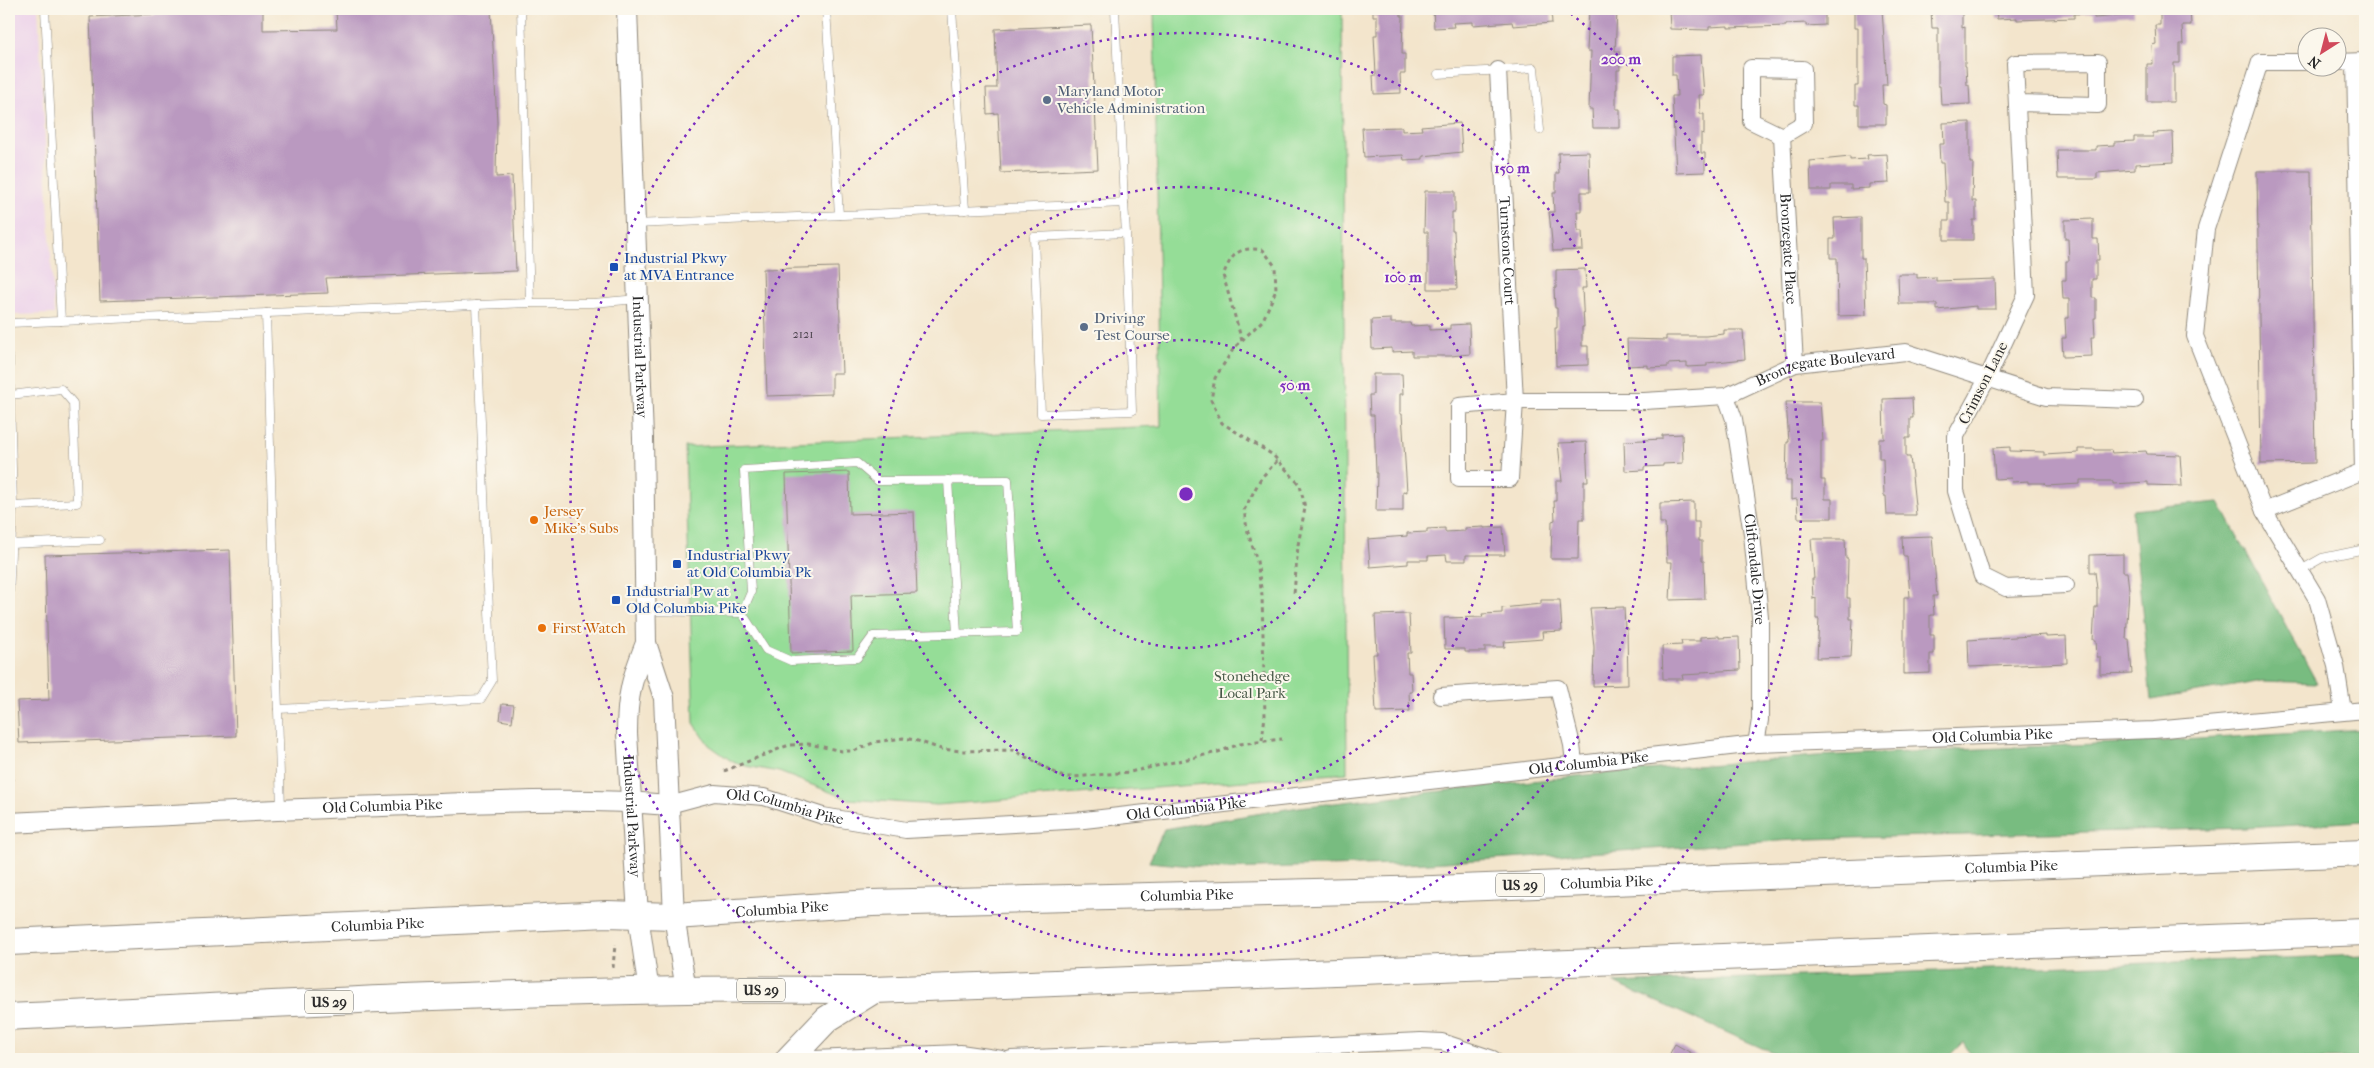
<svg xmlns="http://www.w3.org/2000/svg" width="2374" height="1068" font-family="'IM FELL French Canon',serif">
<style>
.built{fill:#ecd1ea}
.green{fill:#95dd97;stroke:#608461}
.forest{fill:#78bc80;stroke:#527456}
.building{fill:#ba99c0}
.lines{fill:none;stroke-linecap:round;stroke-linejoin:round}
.service-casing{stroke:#8f887c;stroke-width:9}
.minor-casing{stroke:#8f887c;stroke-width:18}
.tertiary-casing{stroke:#8f887c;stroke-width:22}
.trunk-casing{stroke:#8f887c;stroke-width:28}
.path{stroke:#8f887c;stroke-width:3;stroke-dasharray:4 4;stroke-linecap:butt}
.service{stroke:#fff;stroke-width:8}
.minor{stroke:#fff;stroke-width:16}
.tertiary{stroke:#fff;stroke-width:20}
.trunk{stroke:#fff;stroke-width:26}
.ring{fill:none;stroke:#7b2cbf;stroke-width:2.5;stroke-dasharray:2.5 5}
.service-dot{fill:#5c6f8a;stroke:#fbf7ec;stroke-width:2}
.transit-dot{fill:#1a4fb4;stroke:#fbf7ec;stroke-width:2}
.food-dot{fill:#e8710a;stroke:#fbf7ec;stroke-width:2}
.labels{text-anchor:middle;stroke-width:4;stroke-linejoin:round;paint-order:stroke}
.number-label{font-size:12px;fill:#4f4650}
.shield{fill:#fbf7ec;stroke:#696865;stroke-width:1}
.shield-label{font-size:14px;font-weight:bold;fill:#2b2b2b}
.service-label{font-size:15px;fill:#4e5e75;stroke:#fbf7ec;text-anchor:start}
.street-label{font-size:15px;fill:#2b2b2b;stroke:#fbf7ec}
.transit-label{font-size:15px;fill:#164399;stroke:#fbf7ec;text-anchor:start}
.food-label{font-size:15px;fill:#c56008;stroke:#fbf7ec;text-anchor:start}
.park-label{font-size:15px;fill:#465846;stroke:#fbf7ec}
.centre{fill:#7b2cbf;stroke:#fbf7ec;stroke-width:2.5}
.ring-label{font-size:15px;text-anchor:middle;font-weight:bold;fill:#7b2cbf;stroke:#fbf7ec;stroke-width:4;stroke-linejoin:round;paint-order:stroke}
</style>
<rect width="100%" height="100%" fill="#fbf7ec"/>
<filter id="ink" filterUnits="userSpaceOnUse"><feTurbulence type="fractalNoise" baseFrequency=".02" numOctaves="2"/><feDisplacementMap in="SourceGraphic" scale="10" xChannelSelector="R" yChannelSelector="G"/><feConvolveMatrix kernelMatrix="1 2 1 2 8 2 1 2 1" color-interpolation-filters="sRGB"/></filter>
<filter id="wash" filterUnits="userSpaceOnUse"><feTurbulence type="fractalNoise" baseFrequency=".0096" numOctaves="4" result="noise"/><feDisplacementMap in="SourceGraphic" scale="20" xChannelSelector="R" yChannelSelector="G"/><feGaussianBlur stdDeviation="1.12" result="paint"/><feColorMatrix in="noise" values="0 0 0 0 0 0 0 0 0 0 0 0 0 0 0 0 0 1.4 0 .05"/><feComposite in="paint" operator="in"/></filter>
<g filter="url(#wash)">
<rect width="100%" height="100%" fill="#f3e5cc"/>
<path class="built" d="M9 9H38L54 314 9 315Z"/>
<path class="green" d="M1154 9H1342L1347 773 937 805 848 799 779 772 746 766 730 760 709 745 694 723 685 447 1161 426Z"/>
<g class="forest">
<path d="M2219 502 2317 683 2263 681 2151 700 2132 510Z"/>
<path d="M2365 729V821L2246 828 1810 839 1429 863 1225 869 1149 862 1164 829 1299 807 1586 775 1817 756 2166 741Z"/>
<path d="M2365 955V1059H1974L1963 1042 1946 1059H1787L1614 983Z"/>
</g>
<g id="blocks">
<g class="building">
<path d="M263 9V30L337 29 336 9H491L497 122 496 177 512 176 516 271 326 278 328 293 100 301 90 17Z"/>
<path d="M1373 9H1400L1401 16H1403L1402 54H1405V74H1400L1401 93 1374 94 1373 75H1376L1374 35H1377V16H1373Z"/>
<path d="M1433 9H1551L1552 23 1513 26 1512 22 1473 25V22L1453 23 1454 27 1434 28Z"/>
<path d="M1589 9H1613V12H1617L1615 51H1619L1620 70H1617V89H1616V109H1620V128H1593L1592 109H1589L1591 51H1587Z"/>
<path d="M1669 9H1825V25L1806 26V23L1786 24V26L1728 28V26L1709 27V30L1670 29Z"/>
<path d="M1854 9H1882L1887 85H1882L1883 104 1886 105V124H1859V105H1855V86H1858V28H1854Z"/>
<path d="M1931 9H1962V28L1965 27V66H1966L1967 85H1969L1970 104 1941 105 1940 86H1938V28H1932Z"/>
<path d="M1996 9H2134V15L2094 18V13L2074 14V18L2017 20V18L1997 19Z"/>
<path d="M2160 9H2190L2191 25H2182L2183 44H2180V63H2174V102H2147V64H2153L2152 45 2156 44 2155 25H2160Z"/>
<path d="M1091 25 1098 169 1001 173 998 113 987 114 986 88H997L995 29Z"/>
<path d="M1701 55 1704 95H1699L1700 114H1704V134L1701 133V153H1705V172L1676 173 1672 96H1677L1676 75H1672V56Z"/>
<path d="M1970 122V163H1973L1972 201H1976V220H1973V240H1944V221H1949V202H1945L1943 163H1940L1939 144H1944L1943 123Z"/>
<path d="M1460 123 1462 152 1423 156V159L1404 160 1403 155 1364 157 1362 128 1402 127V131L1422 130 1421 126Z"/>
<path d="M2173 132 2174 162 2135 164V170L2097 173V179H2058L2057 150H2096V146L2114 145V142L2134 141V137H2153V133Z"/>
<path d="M1589 152 1590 192H1581V211H1577L1578 231H1582L1583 250 1553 251 1549 212H1554L1553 193H1556V173H1559L1558 153Z"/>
<path d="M1887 154 1889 183 1869 184V188L1851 189V185H1831V190H1811L1810 161 1850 157V160L1868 159 1867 155Z"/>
<path d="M2257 171H2311L2315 463 2261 464Z"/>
<path d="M1425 191H1455V212H1452V231H1454L1457 289H1428V232H1424Z"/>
<path d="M1861 217V258H1864L1866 315 1838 316 1837 258H1830V239H1835L1834 218Z"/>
<path d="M2093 219V239H2098L2099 260H2096V279H2092V298H2096V318H2094L2095 337H2091L2092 356 2063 357 2062 338H2066L2065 318H2069V299H2063L2062 280H2066V261H2069L2068 239H2065V220Z"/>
<path d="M838 267 842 373H832V394L767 396 763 269Z"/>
<path d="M1585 269 1586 288H1582L1584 327H1582V346H1588V365L1556 366 1555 328H1557V308H1555L1554 289 1556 288V270Z"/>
<path d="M1898 274H1917V278L1936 277V281L1995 279 1996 309H1976V306L1937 310V304H1899Z"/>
<path d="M1391 319V323H1410L1411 326 1430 325V330L1450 329V325L1469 324 1470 354 1451 356H1412V351L1392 352V348L1372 349 1371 320Z"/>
<path d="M1724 330H1743L1745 359 1707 363V366L1687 367V363L1668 364V367L1648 368V365L1628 366 1627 339 1666 340V336H1706L1724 334Z"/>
<path d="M1373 374H1402L1403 394H1400V414H1402L1407 492 1403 491V511H1376L1377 473H1376L1374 415H1370L1369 395H1373Z"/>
<path d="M1912 398 1913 418H1910V438H1906V457H1910L1916 515H1887L1886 496H1884L1883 458H1879V439H1884L1883 399Z"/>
<path d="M1786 402H1820L1823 441H1821V480H1825V499H1832V518H1798L1797 499 1791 500V481H1786L1787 442H1789Z"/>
<path d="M1682 434 1683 463 1663 464V466L1644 467V470L1625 471 1624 441 1662 439V435Z"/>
<path d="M1586 442 1588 481H1584V519H1579L1578 559H1551L1552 521 1555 520 1554 501H1556V481H1562L1558 443Z"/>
<path d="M2010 447V451L2044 452V455L2078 453V449H2095V450H2111L2112 453 2146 451 2147 454 2180 455 2182 486 2148 485V482L2113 484V481H2097L2096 480H2080V484L2046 486 2045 483H2028V481L2012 482 2011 478 1995 479 1993 448Z"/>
<path d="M849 472 850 514 914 512 917 593 851 595 853 651 791 653 786 474Z"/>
<path d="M1694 502V522H1699V541H1702V561H1704L1705 599 1670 600 1672 562H1667L1665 523H1660V503Z"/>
<path d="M1484 527V528L1503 527 1505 555H1466V561H1447L1446 555 1428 556V560H1408V564L1370 567 1368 539 1407 536V533L1427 532V529L1445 528V532L1465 531V528Z"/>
<path d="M1932 536 1937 596H1933L1934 615H1930V635H1934V654H1930V673L1904 674V597H1910L1907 556H1903L1902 537Z"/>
<path d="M1811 539H1845L1846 559H1848L1847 598H1850V619H1853L1851 657 1817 658 1819 619H1816V598L1813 599 1812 579H1814Z"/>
<path d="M230 550 236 736 19 743 17 701 49 700 45 555Z"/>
<path d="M2123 554V572H2127L2129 589 2126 639H2129L2132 673 2100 674V657H2097L2096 640H2093L2095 607H2097V589L2095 572H2090V555Z"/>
<path d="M1541 600H1560L1562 631 1542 632 1543 639 1504 642 1505 647H1485V652H1465V649H1445L1444 618 1483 617 1482 614 1502 613V608L1541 604Z"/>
<path d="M1624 607 1625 628H1627L1628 685 1593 686 1594 647 1590 608Z"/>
<path d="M1409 614 1411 653H1407L1408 673H1411L1412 692H1409L1410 711 1376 712 1373 654H1377L1375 615Z"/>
<path d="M2046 635V637L2066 636 2067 663 1969 667 1968 640Z"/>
<path d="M1719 636V638L1739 637 1740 670 1701 672V674L1682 675 1683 679H1663L1662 646 1682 645 1681 641H1700V637Z"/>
<path d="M502 704 514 705 512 722 500 720Z"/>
<path d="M1675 1044 1702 1059H1667Z"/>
</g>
</g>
</g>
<g filter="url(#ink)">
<use href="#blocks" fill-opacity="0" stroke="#8f887c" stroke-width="1"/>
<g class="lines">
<defs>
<g id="service">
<path d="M45 9 61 321"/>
<path d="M521 9 530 303"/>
<path d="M826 9 839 215"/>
<path d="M952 9 965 210"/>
<path d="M1438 74 1534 68 1540 130"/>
<path d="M1124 203 1126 233 1132 411 1041 414 1034 237 1126 233"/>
<path d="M635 224 1124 203 1115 9"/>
<path d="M266 313 281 809"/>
<path d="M9 323 530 303H593L638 299"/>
<path d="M9 358 13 506 9 598"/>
<path d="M10 395 61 389 73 403 77 503 13 506"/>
<path d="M948 480 957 634"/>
<path d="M10 544 100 540"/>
<path d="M2299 571 2322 558 2365 549"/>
<path d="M647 611 742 613 766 650 791 661 857 658 873 636 1017 632 1008 480 878 481 857 463 744 470 751 592 742 613"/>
<path d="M278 709 481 699 492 681 476 305"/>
<path d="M9 770V823"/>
</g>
<g id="minor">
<path d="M2306 62H2260L2206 229 2195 336 2264 511 2317 599 2336 666 2343 711"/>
<path d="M2336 62 2365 61"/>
<path id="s1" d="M1498 70 1515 401 1510 479H1459V406L1515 401H1644L1726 396 1795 364 1906 352 2046 397 2135 400"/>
<path d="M2017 103 2098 105V62L2015 63 2026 295 1987 379 1956 436V491L1982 576 2006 588 2066 585"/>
<path id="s2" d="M1782 136 1804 123 1803 69 1751 68V121L1782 136 1795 364"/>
<path id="s3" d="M1726 396 1734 419 1752 534 1760 617V720L1756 744"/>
<path d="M2264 511 2363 471 2355 62"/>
<path d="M1441 696 1558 688 1572 745 1574 763"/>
<path id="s4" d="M669 805 714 793 764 797 823 816 906 830 1084 820 1756 744 2154 730 2365 710"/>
<path d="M813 1059 960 1053 1002 1059"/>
<path d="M1011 1059 1421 1041 1442 1042 1493 1059"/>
</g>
<g id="tertiary">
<path id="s5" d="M627 9 643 438 646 643 664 698 674 916 686 990"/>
<path id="s6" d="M646 643C632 678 627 695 627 733L638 915 649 992"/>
<path id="s7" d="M9 823C143 816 278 809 412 805 497 802 584 797 669 805"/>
</g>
<g id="trunk">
<path id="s8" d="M9 942 607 914 674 916 872 903 1433 889 2365 853"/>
<path d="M9 1017C235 1006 461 993 687 990 749 989 812 990 874 990L2365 932"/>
<path d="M789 1059 827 1019 874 990"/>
</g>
</defs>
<use href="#service" class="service-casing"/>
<use href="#minor" class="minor-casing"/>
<use href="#tertiary" class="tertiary-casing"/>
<use href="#trunk" class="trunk-casing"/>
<g class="path">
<path d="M1242 341 1223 275C1232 254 1238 246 1263 250L1275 266 1276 290 1263 320 1234 348 1215 378 1211 400 1222 423 1273 455 1300 485 1305 508 1298 545 1294 594"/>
<path d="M1262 740 1265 716 1262 595 1257 561 1247 529 1244 510 1261 478 1278 460"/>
<path d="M724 771 789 745 809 744 842 751H854L875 742 903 738 915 740 941 749 961 751 1013 750 1063 777H1074L1130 772 1218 752 1240 744 1282 739"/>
<path d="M613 968 615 944"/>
</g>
<use href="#service" class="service"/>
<use href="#minor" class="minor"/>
<use href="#tertiary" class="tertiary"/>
<use href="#trunk" class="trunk"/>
</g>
</g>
<g class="ring">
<circle cx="1186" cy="494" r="154"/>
<circle cx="1186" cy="494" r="307"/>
<circle cx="1186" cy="494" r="461"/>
<path d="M941 1058A615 615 0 0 1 807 9M1565 9A615 615 0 0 1 1431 1058"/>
</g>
<g class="service-dot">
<circle cx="1047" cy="100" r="5"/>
<circle cx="1084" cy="327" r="5"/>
</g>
<g class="transit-dot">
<rect x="609" y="262" width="10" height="10" rx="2.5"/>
<rect x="672" y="559" width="10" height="10" rx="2.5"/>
<rect x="611" y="595" width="10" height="10" rx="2.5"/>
</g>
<g class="food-dot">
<circle cx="534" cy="520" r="5"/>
<circle cx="542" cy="628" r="5"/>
</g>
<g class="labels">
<g class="number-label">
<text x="803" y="338">2121</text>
</g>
<g class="shield">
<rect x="1496" y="873.5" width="48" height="23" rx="4"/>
<rect x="737" y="978.5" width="48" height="23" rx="4"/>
<rect x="305" y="990.5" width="48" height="23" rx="4"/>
</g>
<g class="shield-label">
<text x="1520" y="890">US 29</text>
<text x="761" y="995">US 29</text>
<text x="329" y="1007">US 29</text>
</g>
<g class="service-label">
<text x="1057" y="96">Maryland Motor<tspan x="1057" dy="17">Vehicle Administration</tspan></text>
<text x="1094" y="323">Driving<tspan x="1094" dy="17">Test Course</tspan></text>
</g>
<g class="street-label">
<text dy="5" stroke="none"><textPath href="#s2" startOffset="332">Bronzegate Place</textPath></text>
<text dy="5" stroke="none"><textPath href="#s1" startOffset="181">Turnstone Court</textPath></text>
<text dy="5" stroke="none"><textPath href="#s5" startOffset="348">Industrial Parkway</textPath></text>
<text dy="5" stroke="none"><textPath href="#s1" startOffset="906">Bronzegate Boulevard</textPath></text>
<text transform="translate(1983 383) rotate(-63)" y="5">Crimson Lane</text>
<text dy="5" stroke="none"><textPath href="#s3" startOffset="176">Cliftondale Drive</textPath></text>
<text dy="5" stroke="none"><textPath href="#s4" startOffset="1334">Old Columbia Pike</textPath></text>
<text dy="5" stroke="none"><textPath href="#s4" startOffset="929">Old Columbia Pike</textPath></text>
<text dy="5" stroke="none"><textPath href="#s7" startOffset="374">Old Columbia Pike</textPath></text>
<text dy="5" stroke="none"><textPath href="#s4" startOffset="119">Old Columbia Pike</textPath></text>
<text dy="5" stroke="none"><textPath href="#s4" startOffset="524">Old Columbia Pike</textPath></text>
<text dy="5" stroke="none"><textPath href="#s6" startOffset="176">Industrial Parkway</textPath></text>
<text dy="5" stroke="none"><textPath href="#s8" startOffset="2004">Columbia Pike</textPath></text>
<text dy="5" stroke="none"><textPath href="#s8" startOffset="1599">Columbia Pike</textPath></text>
<text dy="5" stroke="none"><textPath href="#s8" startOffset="1179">Columbia Pike</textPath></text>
<text dy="5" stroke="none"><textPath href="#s8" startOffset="774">Columbia Pike</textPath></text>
<text dy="5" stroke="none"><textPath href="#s8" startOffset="369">Columbia Pike</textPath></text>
</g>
<g class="transit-label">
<text x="624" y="263">Industrial Pkwy<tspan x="624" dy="17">at MVA Entrance</tspan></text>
<text x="687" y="560">Industrial Pkwy<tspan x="687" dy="17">at Old Columbia Pk</tspan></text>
<text x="626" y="596">Industrial Pw at<tspan x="626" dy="17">Old Columbia Pike</tspan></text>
</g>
<g class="food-label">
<text x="544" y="516">Jersey<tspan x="544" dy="17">Mike's Subs</tspan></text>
<text x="552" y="633">First Watch</text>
</g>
<g class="park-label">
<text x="1252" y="681">Stonehedge<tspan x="1252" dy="17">Local Park</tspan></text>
</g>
</g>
<circle cx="1186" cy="494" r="8" class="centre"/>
<g class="ring-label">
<text x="1621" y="64">200 m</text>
<text x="1512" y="173">150 m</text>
<text x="1403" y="282">100 m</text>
<text x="1295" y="390">50 m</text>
</g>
<rect width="2374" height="1068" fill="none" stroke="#fbf7ec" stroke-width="30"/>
<g transform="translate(2322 52) rotate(216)"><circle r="24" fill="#fbf7ec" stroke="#a8a59f"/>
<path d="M0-4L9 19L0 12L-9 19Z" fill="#d1495b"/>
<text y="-8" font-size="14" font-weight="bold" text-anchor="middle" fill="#2b2b2b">N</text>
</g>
</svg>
